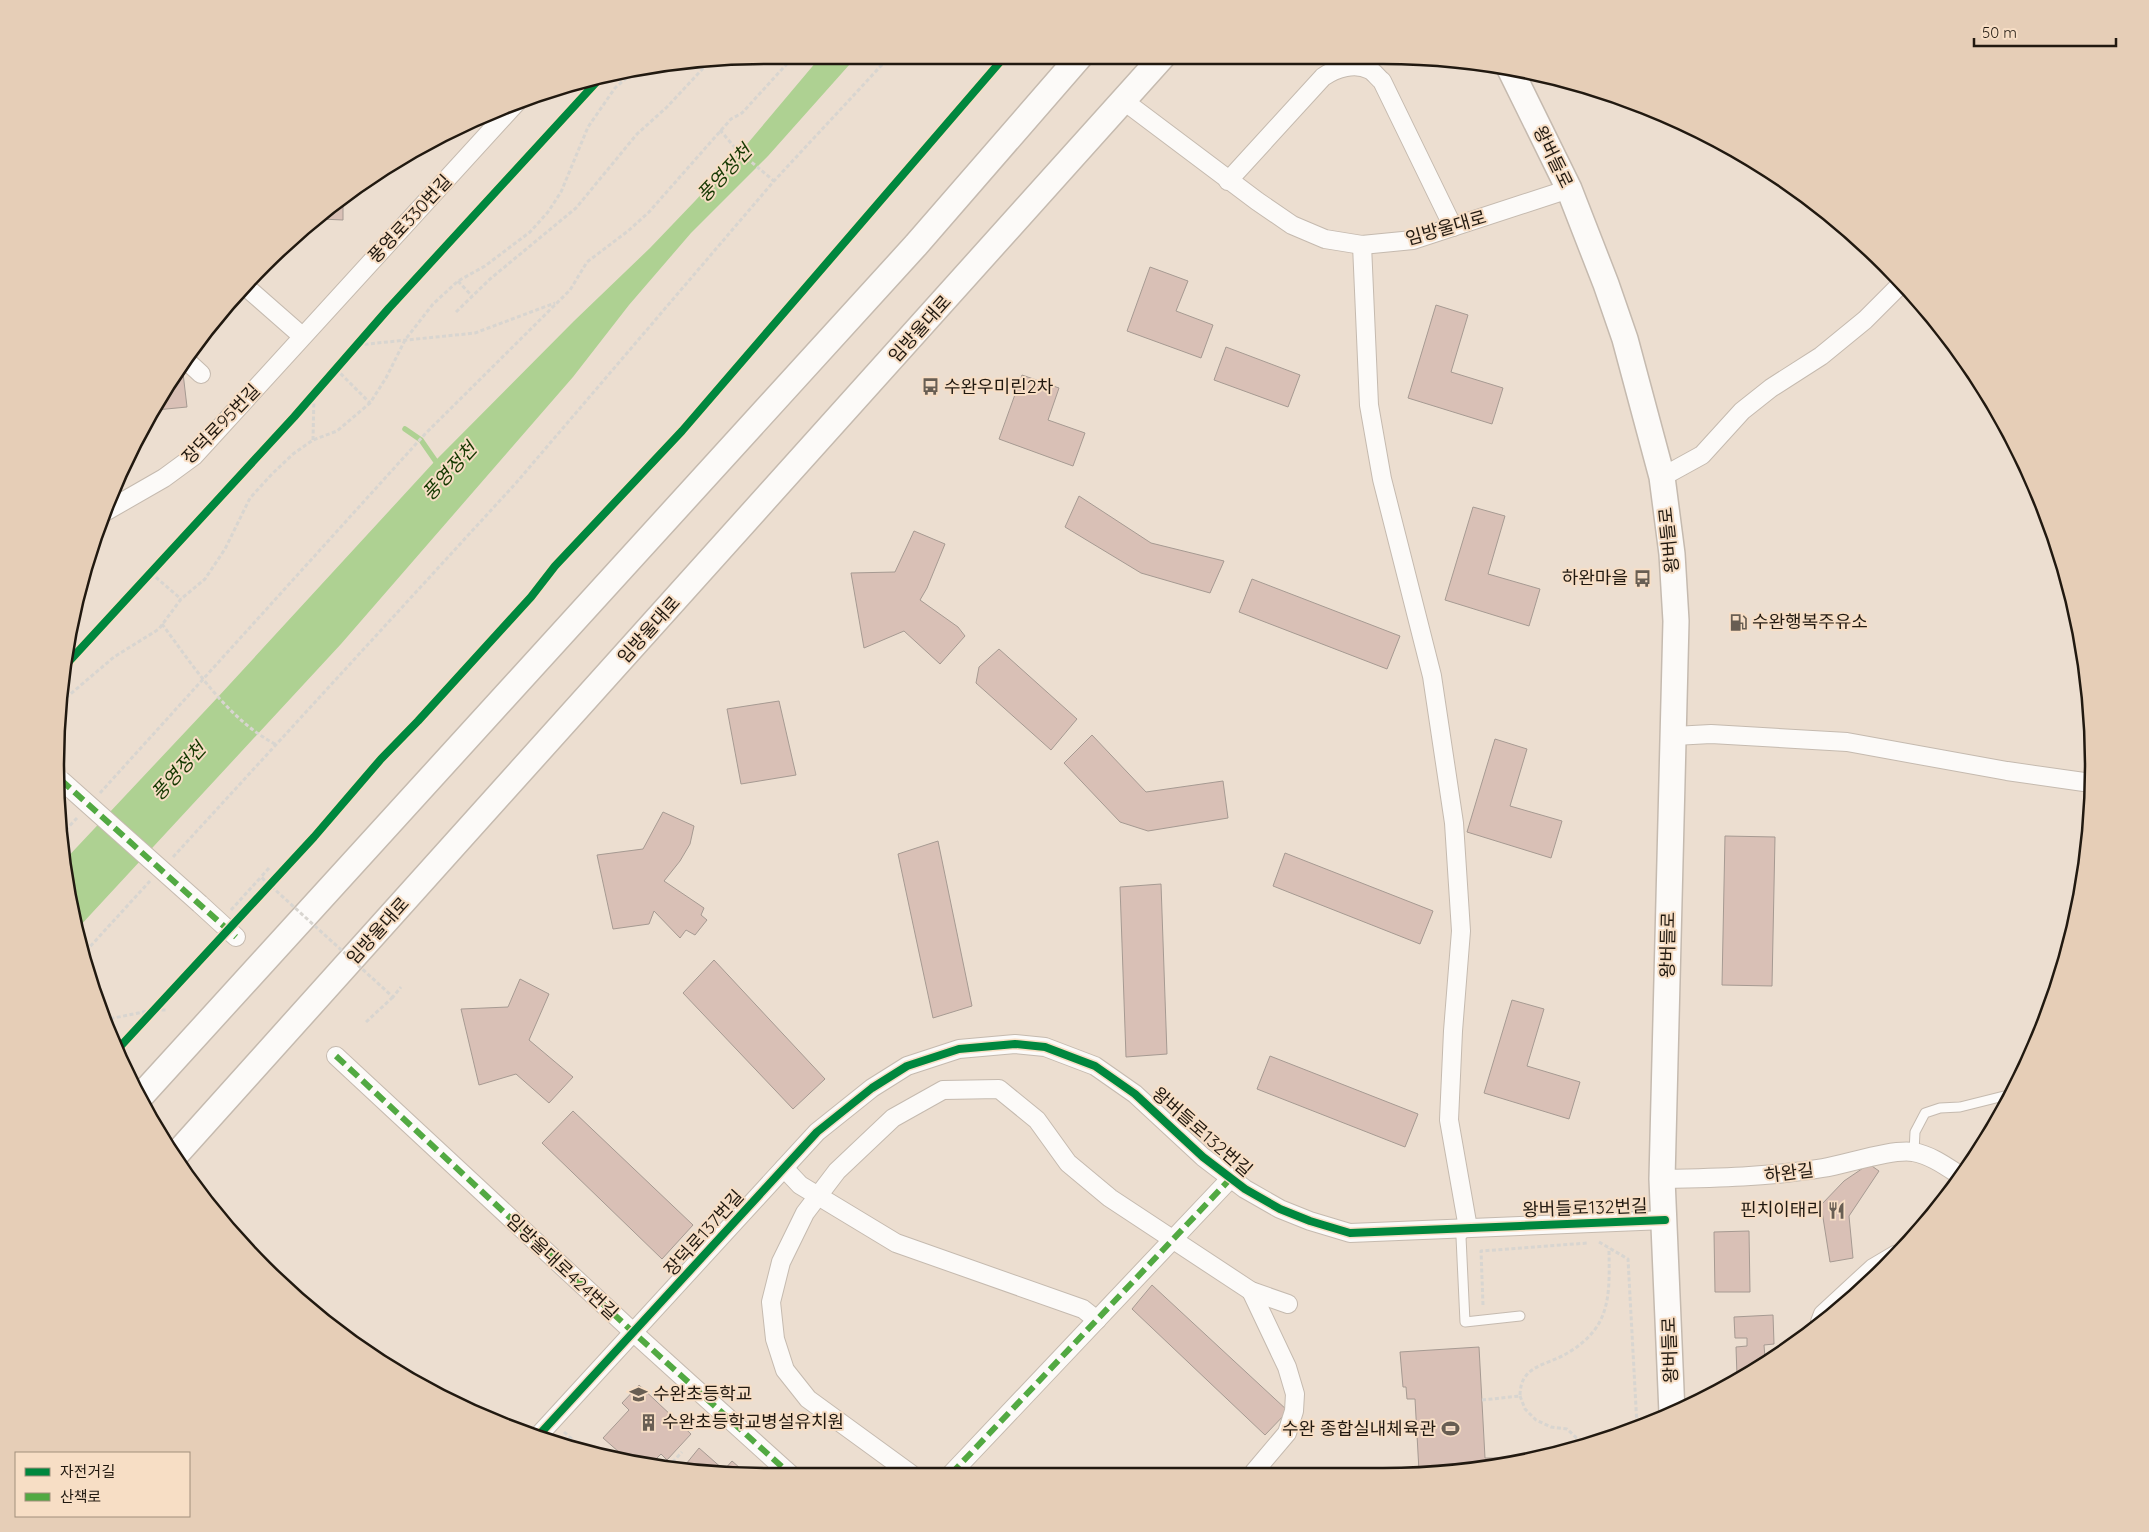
<svg xmlns="http://www.w3.org/2000/svg" width="2149" height="1532" font-family="Quicksand,'Noto Sans KR',sans-serif">
<style>
.water{fill:#aed192}
.lines{fill:none;stroke-linecap:round;stroke-linejoin:round}
.stream{stroke:#aed192;stroke-width:5.5}
.building{fill:#d9c0b6;stroke:#a69a92}
.lane-casing{stroke:#c5baaf;stroke-width:11}
.street-casing{stroke:#c5baaf;stroke-width:20}
.secondary-casing{stroke:#c5baaf;stroke-width:28}
.path{stroke:#d8d5d0;stroke-width:3;stroke-dasharray:4 2.5;stroke-linecap:butt}
.lane{stroke:#fcfaf8;stroke-width:9}
.street{stroke:#fcfaf8;stroke-width:18}
.secondary{stroke:#fcfaf8;stroke-width:25}
.street-bridge-casing{stroke:#c5baaf;stroke-width:20;stroke-linecap:butt}
.path-bridge{stroke:#d8d5d0;stroke-width:3;stroke-dasharray:4 2.5;stroke-linecap:butt}
.street-bridge{stroke:#fcfaf8;stroke-width:18}
.quiet{stroke:#52a942;stroke-width:6;stroke-dasharray:12 6;stroke-linecap:butt}
.cycleway-casing{stroke:#f7dec5;stroke-width:11}
.cycleway{stroke:#00873e;stroke-width:8}
.labels{text-anchor:middle;stroke-width:4;stroke-linejoin:round;paint-order:stroke}
.street-label{font-size:18px;fill:#211910;stroke:#f7dec5}
.poi-label{font-size:18px;fill:#211910;stroke:#f7dec5;text-anchor:start}
.water-label{font-size:19px;font-style:italic;fill:#153800;stroke:#f7dec5}
.rim{fill:none;stroke:#211910;stroke-width:2.5}
</style>
<rect width="100%" height="100%" fill="#ecded0"/>
<path class="water" d="M822 55H858L768 156 691 233 629 305 573 377 341 644 79 927 62 863 218 697 435 461 574 321 650 248 695 201 748 143Z"/>
<g class="lines">
<path class="stream" d="M405 429 421 440 439 466"/>
</g>
<g class="building">
<path d="M343 199V220L321 219Z"/>
<path d="M1150 267 1188 281 1176 311 1213 325 1201 358 1127 331Z"/>
<path d="M1436 305 1468 315 1451 372 1503 388 1492 424 1408 398Z"/>
<path d="M1226 347 1300 375 1288 407 1214 380Z"/>
<path d="M181 373H183L187 407 156 410Z"/>
<path d="M1022 375 1059 388 1048 420 1085 433 1073 466 999 439Z"/>
<path d="M1079 496 1151 543 1224 561 1210 593 1141 573 1065 527Z"/>
<path d="M1473 507 1505 516 1488 574 1540 589 1529 626 1445 600Z"/>
<path d="M914 531 945 544 927 588 920 600 958 627 965 636 940 664 904 631 864 648 851 573 895 572Z"/>
<path d="M1252 579 1400 636 1387 669 1239 612Z"/>
<path d="M999 649 1077 719 1051 750 976 683 979 667Z"/>
<path d="M779 701 796 775 741 784 727 709Z"/>
<path d="M1092 735 1146 792 1223 781 1228 818 1148 831 1120 822 1064 763Z"/>
<path d="M1495 739 1527 749 1510 806 1562 821 1551 858 1467 832Z"/>
<path d="M663 812 694 826 690 844 680 861 664 881 704 908 701 915 707 920 695 935 686 930 680 938 654 911 649 924 613 929 597 855 643 849Z"/>
<path d="M1725 836 1775 837 1772 986 1722 985Z"/>
<path d="M938 841 972 1006 933 1018 898 854Z"/>
<path d="M1285 853 1433 911 1420 944 1273 886Z"/>
<path d="M1161 884 1167 1054 1126 1057 1120 887Z"/>
<path d="M714 960 825 1079 793 1109 683 993Z"/>
<path d="M520 979 549 994 529 1040 573 1077 549 1103 516 1074 479 1085 461 1009 508 1007Z"/>
<path d="M1512 1000 1544 1009 1527 1066 1580 1082 1569 1119 1484 1093Z"/>
<path d="M1270 1056 1418 1114 1405 1147 1257 1089Z"/>
<path d="M573 1111 693 1225 662 1259 542 1143Z"/>
<path d="M1869 1164 1879 1171 1849 1216 1853 1258 1830 1262 1821 1205 1844 1181Z"/>
<path d="M1749 1231 1750 1292H1715L1714 1232Z"/>
<path d="M1152 1285 1288 1411 1265 1435 1132 1309Z"/>
<path d="M1773 1315 1774 1344 1764 1345 1765 1358 1737 1376 1736 1347 1747 1346V1338H1735L1734 1317Z"/>
<path d="M1479 1347 1485 1458H1498V1466L1476 1471H1419L1415 1399H1407L1406 1387H1403L1400 1352Z"/>
<path d="M639 1385 691 1434 667 1460 661 1454 651 1464 628 1460 603 1438 629 1410 622 1403Z"/>
<path d="M699 1448 724 1470 732 1461 748 1475H720L682 1469Z"/>
</g>
<g class="lines">
<defs>
<g id="lane">
<path d="M1914 1152 1915 1132 1925 1113 1940 1108 1960 1107 2012 1094"/>
<path d="M1468 1228 1461 1237 1465 1322 1520 1316"/>
</g>
<g id="street">
<path d="M1124 101 1257 201 1292 225 1325 239 1362 245 1413 240 1569 189"/>
<path d="M1228 181 1323 77C1336 68 1355 62 1370 70 1374 72 1378 78 1382 81L1453 227"/>
<path d="M1362 245 1369 405 1382 479 1432 676 1454 823 1461 931 1453 1031 1449 1120 1468 1228"/>
<path d="M245 286 302 336"/>
<path d="M188 362 201 374"/>
<path d="M1662 477 1702 455 1742 411 1771 388 1821 356 1865 320 1903 282"/>
<path d="M103 513 164 478 194 456 518 101"/>
<path d="M1674 736 1711 734 1847 742 2007 771 2091 783"/>
<path d="M200 904 236 937"/>
<path d="M336 1056 634 1333 791 1475"/>
<path d="M784 1168 800 1185 896 1243 1083 1309 1097 1320"/>
<path d="M1662 1179C1716 1178 1770 1177 1823 1168 1848 1164 1890 1149 1913 1152 1931 1155 1947 1167 1961 1176"/>
<path d="M1251 1291 1287 1367 1295 1394 1294 1411 1287 1433 1254 1472"/>
<path d="M1820 1322 1823 1314 1873 1268 1895 1255"/>
<path d="M538 1436 817 1132 872 1088 907 1066 959 1049 1015 1044 1045 1047 1095 1066 1135 1094 1203 1157 1245 1189 1280 1209 1310 1221 1350 1233 1665 1220"/>
<path d="M911 1474 808 1399 785 1370 775 1339 771 1302 781 1262 805 1213 837 1171 893 1118 943 1090 999 1089 1037 1120 1068 1163 1110 1198 1251 1291 1288 1304"/>
<path d="M951 1474 1231 1178"/>
</g>
<g id="secondary">
<path d="M1509 67 1569 189 1606 284 1625 339 1662 477 1672 554 1676 621 1662 1179 1672 1413"/>
<path d="M140 1097 916 245 1081 55"/>
<path d="M173 1158 1164 55"/>
</g>
</defs>
<use href="#lane" class="lane-casing"/>
<use href="#street" class="street-casing"/>
<use href="#secondary" class="secondary-casing"/>
<g class="path">
<path d="M720 130 737 150 774 181"/>
<path d="M458 281 472 296"/>
<path d="M456 312 490 279 576 208 637 134 667 107 708 63"/>
<path d="M358 345 475 333 555 303"/>
<path d="M336 369 370 403"/>
<path d="M313 440 314 395"/>
<path d="M151 573 181 599"/>
<path d="M162 624C193 666 229 721 277 745"/>
<path d="M62 669 294 417 389 308 601 77"/>
<path d="M61 702 114 657 159 629 181 599 205 579 225 549 250 498 272 474 293 454 313 440 337 431 370 403 386 378 405 340 433 304 458 281 485 266 530 232 548 212 561 192 588 127 615 88 632 73"/>
<path d="M100 793 425 434 570 290 587 262 628 231 649 212 731 119 742 113 795 55"/>
<path d="M61 835 77 818"/>
<path d="M173 857 516 483 774 181 891 55"/>
<path d="M231 910 261 877"/>
<path d="M86 951 150 881"/>
<path d="M104 1020 153 1010H167"/>
<path d="M366 1022 393 997"/>
<path d="M1599 1242 1628 1259 1637 1426"/>
<path d="M1483 1305 1481 1251 1588 1243"/>
<path d="M1520 1396 1525 1409 1536 1420 1551 1427 1567 1429 1585 1446"/>
<path d="M1482 1400 1520 1396C1520 1366 1544 1366 1564 1355 1579 1347 1595 1334 1602 1317 1611 1296 1609 1271 1609 1248"/>
<path d="M564 1432 588 1454"/>
<path d="M668 1467 682 1452"/>
</g>
<use href="#lane" class="lane"/>
<use href="#street" class="street"/>
<use href="#secondary" class="secondary"/>
<defs>
<path id="street-bridge" d="M61 780 200 904"/>
</defs>
<use href="#street-bridge" class="street-bridge-casing"/>
<path class="path-bridge" d="M269 868 261 877 393 997 401 987"/>
<use href="#street-bridge" class="street-bridge"/>
<g class="quiet">
<path d="M61 780 236 937"/>
<path d="M336 1056 634 1333 791 1475"/>
<path d="M951 1474 1231 1178"/>
</g>
<defs>
<g id="cycleway">
<path d="M62 669 294 417 389 308 601 77"/>
<path d="M116 1051 314 837 381 759 418 721 531 597 555 566 682 431 1006 55"/>
<path d="M538 1436 817 1132 872 1088 907 1066 959 1049 1015 1044 1045 1047 1095 1066 1135 1094 1203 1157 1245 1189 1280 1209 1310 1221 1350 1233 1665 1220"/>
</g>
</defs>
<use href="#cycleway" class="cycleway-casing"/>
<use href="#cycleway" class="cycleway"/>
</g>
<defs>
<symbol id="bus-bare" viewBox="-9 -9 18 18"><path d="M-5-6H5V4H4V6H2V4H-2V6H-4V4H-5ZM-3.5-4V0h7V-4ZM-3.5 1.2v1.5H-2V1.2ZM2 1.2v1.5H3.5V1.2Z" fill="#685e53" stroke="#f7dec5" stroke-width="2.5" paint-order="stroke"/></symbol>
<symbol id="fuel-bare" viewBox="-9 -9 18 18"><path d="M-5.5-6h7V0h2V4h1.3V-2.5L3-4.5l.8-.8L6-3V5H2.5V1h-1V6h-7ZM-4.2-4.7v3.2H.2V-4.7Z" fill="#685e53" stroke="#f7dec5" stroke-width="2.5" paint-order="stroke"/></symbol>
<symbol id="restaurant-bare" viewBox="-9 -9 18 18"><path d="M-5-6h1v4h1v-4h1v4h1v-4h1v5L-1.5 .5V6h-2V.5L-5-1ZM5-6V6H3V1.5H1.5Q1.5-4 5-6Z" fill="#685e53" stroke="#f7dec5" stroke-width="2.5" paint-order="stroke"/></symbol>
<symbol id="school-bare" viewBox="-9 -9 18 18"><path d="M0-5L7-2L0 1L-7-2ZM-4 1L0 2.5L4 1V4Q0 6-4 4Z" fill="#685e53" stroke="#f7dec5" stroke-width="2.5" paint-order="stroke"/></symbol>
<symbol id="building-bare" viewBox="-9 -9 18 18"><path d="M-4-6H4V6H1V3H-1V6H-4ZM-2.5-4.3h1.7v1.8h-1.7ZM.8-4.3h1.7v1.8H.8ZM-2.5-1h1.7V.8h-1.7ZM.8-1h1.7V.8H.8Z" fill="#685e53" stroke="#f7dec5" stroke-width="2.5" paint-order="stroke"/></symbol>
<symbol id="stadium-bare" viewBox="-9 -9 18 18"><path d="M0-5a6.5 5 0 1 0 0 10a6.5 5 0 1 0 0-10ZM-3.5-1.8h7v3.6h-7Z" fill="#685e53" stroke="#f7dec5" stroke-width="2.5" paint-order="stroke"/></symbol>
</defs>
<g fill-rule="evenodd">
<use href="#bus-bare" x="918" y="374" width="25" height="25"/>
<use href="#bus-bare" x="1630" y="566" width="25" height="25"/>
<use href="#fuel-bare" x="1726" y="610" width="25" height="25"/>
<use href="#restaurant-bare" x="1824" y="1198" width="25" height="25"/>
<use href="#school-bare" x="626" y="1382" width="25" height="25"/>
<use href="#building-bare" x="636" y="1410" width="25" height="25"/>
<use href="#stadium-bare" x="1438" y="1416" width="25" height="25"/>
</g>
<g class="labels">
<g class="street-label">
<text transform="translate(1553 157) rotate(64)" y="6">왕버들로</text>
<text transform="translate(410 219) rotate(-47)" y="6">풍영로330번길</text>
<text transform="translate(1446 228) rotate(-16)" y="6">임방울대로</text>
<text transform="translate(920 329) rotate(-48)" y="6">임방울대로</text>
<text transform="translate(221 424) rotate(-46)" y="6">장덕로95번길</text>
<text transform="translate(1669 540) rotate(-96)" y="6">왕버들로</text>
<text transform="translate(649 630) rotate(-48)" y="6">임방울대로</text>
<text transform="translate(378 931) rotate(-48)" y="6">임방울대로</text>
<text transform="translate(1668 945) rotate(-89)" y="6">왕버들로</text>
<text transform="translate(1202 1132) rotate(41)" y="6">왕버들로132번길</text>
<text transform="translate(1789 1173) rotate(-7)" y="6">하완길</text>
<text transform="translate(1585 1208) rotate(-2)" y="6">왕버들로132번길</text>
<text transform="translate(704 1233) rotate(-48)" y="6">장덕로137번길</text>
<text transform="translate(562 1267) rotate(43)" y="6">임방울대로424번길</text>
<text transform="translate(1670 1350) rotate(-92)" y="6">왕버들로</text>
</g>
<g class="poi-label">
<text x="944" y="393">수완우미린2차</text>
<text x="1628" y="584" text-anchor="end">하완마을</text>
<text x="1752" y="628">수완행복주유소</text>
<text x="1823" y="1216" text-anchor="end">핀치이태리</text>
<text x="653" y="1400">수완초등학교</text>
<text x="662" y="1428">수완초등학교병설유치원</text>
<text x="1436" y="1435" text-anchor="end">수완 종합실내체육관</text>
</g>
<g class="water-label">
<text transform="translate(724 173) rotate(-47)" y="7">풍영정천</text>
<text transform="translate(449 471) rotate(-48)" y="7">풍영정천</text>
<text transform="translate(178 771) rotate(-48)" y="7">풍영정천</text>
</g>
</g>
<path d="M0 0H2149V1532H0ZM766 64H1383A702 702 0 0 1 2085 766V766A702 702 0 0 1 1383 1468H766A702 702 0 0 1 64 766V766A702 702 0 0 1 766 64Z" fill="#e6ceb7" fill-rule="evenodd"/>
<path class="rim" d="M766 64H1383A702 702 0 0 1 2085 766V766A702 702 0 0 1 1383 1468H766A702 702 0 0 1 64 766V766A702 702 0 0 1 766 64Z"/>
<rect x="15" y="1452" width="175" height="65" fill="#f7dec5" stroke="#a18f7d"/>
<rect x="25" y="1468" width="25" height="8" fill="#00873e" stroke="#a18f7d"/>
<text x="60" y="1477" font-size="15" fill="#211910">자전거길</text>
<rect x="25" y="1493" width="25" height="8" fill="#52a942" stroke="#a18f7d"/>
<text x="60" y="1502" font-size="15" fill="#211910">산책로</text>
<path d="M1974 38v8h142v-8" fill="none" stroke="#211910" stroke-width="2.5"/>
<text x="1982" y="38" font-size="15" fill="#211910" stroke="#f7dec5" stroke-width="4" paint-order="stroke">50 m</text>
</svg>
